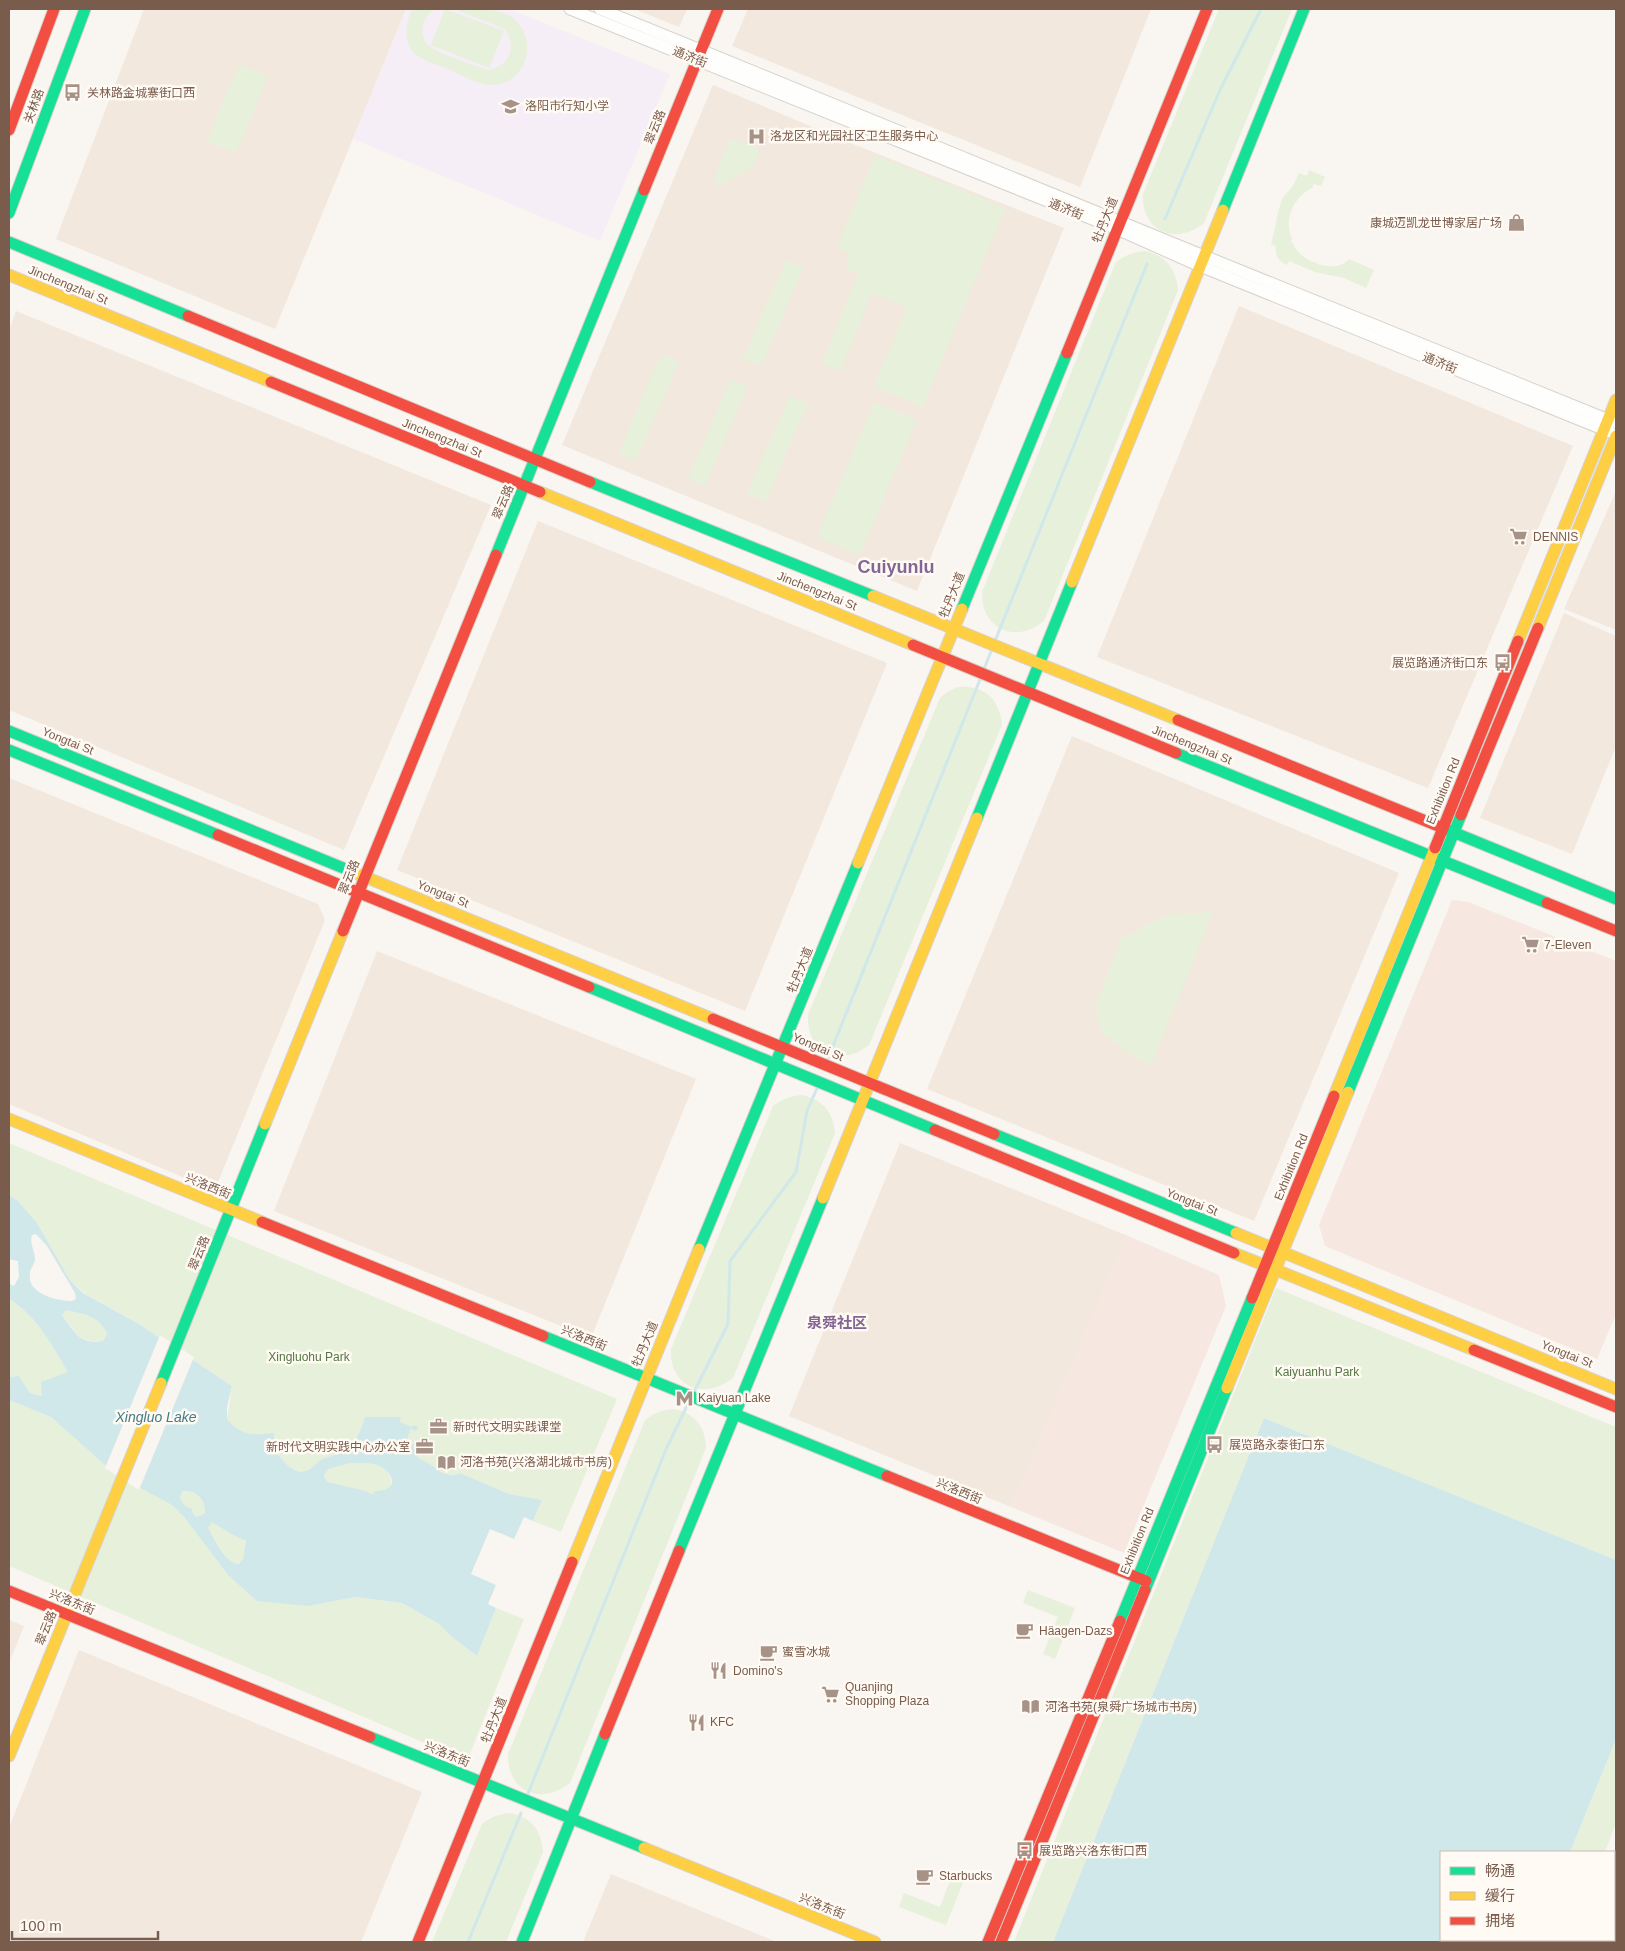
<svg xmlns="http://www.w3.org/2000/svg" width="1625" height="1951" font-family="Arial,'Noto Sans SC',sans-serif">
<style>
.residential{fill:#f2e8de}
.commercial{fill:#f6e8e1}
.education{fill:#f6eef6}
.green{fill:#e7f0db}
.water{fill:#d0e8ea;fill-rule:evenodd}
.pier{fill:#f9f5f0}
.lines{fill:none;stroke-linecap:round;stroke-linejoin:round}
.stream{stroke:#d0e8ea;stroke-width:3}
.street-casing{stroke:#d7d1cb;stroke-width:13}
.fast-casing{stroke:#d9d2cb;stroke-width:13}
.slow-casing{stroke:#d9d2cb;stroke-width:13}
.jam-casing{stroke:#d9d2cb;stroke-width:13}
.street{stroke:#fefefd;stroke-width:11}
.fast{stroke:#16e098;stroke-width:11}
.slow{stroke:#ffcf43;stroke-width:11}
.jam{stroke:#f24e42;stroke-width:11}
.labels{text-anchor:middle;stroke-width:5;stroke-linejoin:round;paint-order:stroke}
.street-label{font-size:12px;fill:#7a5c4d;stroke:#fffaf3}
.poi-label{font-size:12px;fill:#7a5c4d;stroke:#fffaf3;text-anchor:start}
.park-label{font-size:12px;fill:#537a41;stroke:#fffaf3}
.water-label{font-size:14px;font-style:italic;fill:#437c86;stroke:#fffaf3}
.quarter-label{font-size:15px;font-weight:bold;fill:#846695;stroke:#fffaf3}
.district-label{font-size:18px;font-weight:bold;fill:#846695;stroke:#fffaf3}
</style>
<rect width="100%" height="100%" fill="#f9f5f0"/>
<g class="residential">
<path d="M144 9H406L275 329 56 239Z"/>
<path d="M634 9H687L679 27Z"/>
<path d="M748 9H1151L1080 187 732 46Z"/>
<path d="M713 85 848 142 1064 228 917 591 562 445Z"/>
<path d="M1239 306 1573 446 1428 788 1097 657Z"/>
<path d="M16 311 491 505 344 850 9 710V331Z"/>
<path d="M1616 491V630L1564 609Z"/>
<path d="M538 521 887 663 745 1011 397 870Z"/>
<path d="M1564 613 1616 636V746L1572 854 1480 818Z"/>
<path d="M1072 736 1399 873 1254 1221 927 1089Z"/>
<path d="M9 778 318 904 325 920 218 1182 204 1186 9 1104Z"/>
<path d="M377 951 696 1079 591 1338 274 1211Z"/>
<path d="M900 1143 1128 1236 1011 1507 789 1416Z"/>
<path d="M9 1620 24 1626 9 1663Z"/>
<path d="M79 1650 422 1792 361 1942H23L9 1936V1828Z"/>
<path d="M611 1874 777 1942H583Z"/>
</g>
<g class="commercial">
<path d="M1452 900 1468 902 1616 961V1314L1597 1359 1325 1246 1319 1225Z"/>
<path d="M1126 1235 1219 1275 1226 1306 1124 1553 1011 1507Z"/>
</g>
<path class="education" d="M406 9H510L670 74 600 241 353 139Z"/>
<g class="green">
<path d="M412 9H437C430 12 424 18 423 26 422 32 423 39 427 44 437 54 474 65 488 70 510 66 517 47 505 29L454 9C478 9 510 5 523 30 537 58 515 91 483 84 471 81 459 74 448 69 439 65 427 62 419 57 402 47 405 24 412 9Z"/>
<path d="M445 9 504 31 489 68 431 45Z"/>
<path d="M1219 9H1292L1204 223C1176 246 1141 232 1143 194Z"/>
<path d="M239 64 268 76 236 153 207 142Z"/>
<path d="M731 138 760 150 754 166 720 186 712 183Z"/>
<path d="M875 155 1005 208 923 407 874 387 907 307 872 293 840 371 822 363 858 273 846 268 848 252 837 248Z"/>
<path d="M1309 170 1325 177 1321 186 1314 184 1312 188C1294 197 1283 219 1292 239L1291 242 1294 244V246C1302 262 1336 275 1349 259L1374 270 1366 288 1344 278 1315 272 1289 261 1287 265C1278 261 1275 255 1276 246L1271 244C1276 229 1276 215 1282 200 1285 193 1291 190 1294 184 1296 181 1297 176 1299 173L1307 176Z"/>
<path d="M1145 251C1166 256 1176 268 1178 290L1044 621C1016 644 981 630 982 592L1116 262C1126 255 1133 252 1145 251Z"/>
<path d="M786 260 804 267 761 366 743 359Z"/>
<path d="M661 354 679 362 636 461 618 454Z"/>
<path d="M731 379 748 386 705 486 688 478Z"/>
<path d="M790 395 808 403 765 502 747 494Z"/>
<path d="M874 402 917 420 860 555 817 537Z"/>
<path d="M958 687C985 685 999 699 1002 725L869 1045C841 1068 806 1053 808 1015L940 698 949 691Z"/>
<path d="M1213 912 1151 1065 1124 1051 1101 1031 1096 1004 1121 939 1166 915Z"/>
<path d="M802 1095C823 1100 833 1112 835 1133L733 1378C704 1401 669 1387 671 1349L773 1106C782 1099 790 1096 802 1095Z"/>
<path d="M9 1143 617 1399 561 1532 533 1521 542 1500 509 1494 460 1473 447 1475 418 1459 405 1441 412 1428 399 1422 397 1417H365C360 1431 356 1445 342 1452 336 1456 327 1456 320 1460 313 1466 308 1474 297 1471 288 1468 280 1457 274 1450V1434C252 1435 242 1437 227 1419L232 1386 139 1324 84 1293 70 1280 37 1223 18 1201 9 1195Z"/>
<path d="M1276 1288 1616 1427V1560L1264 1418 1053 1942H1014Z"/>
<path d="M9 1299C37 1316 51 1344 68 1372L42 1396 30 1393 19 1376 9 1377Z"/>
<path d="M66 1310C83 1314 100 1316 107 1334L103 1341C80 1344 74 1332 62 1314Z"/>
<path d="M9 1400 51 1417 106 1466 140 1488 172 1505 184 1517 228 1575 308 1606 356 1597 402 1603 439 1624 451 1636 477 1656 496 1608 524 1619 467 1761 9 1566Z"/>
<path d="M674 1409C695 1414 705 1426 706 1448L570 1783C541 1806 507 1792 508 1754L645 1420C654 1413 662 1410 674 1409Z"/>
<path d="M351 1463C360 1463 371 1462 379 1466 397 1476 395 1496 373 1494 366 1494 360 1489 354 1488 345 1487 335 1486 327 1482L324 1476 328 1469Z"/>
<path d="M182 1491C197 1490 205 1499 205 1513L197 1517 193 1514 192 1510 185 1507 180 1498Z"/>
<path d="M212 1521 231 1534 246 1541 243 1559 239 1564C225 1563 215 1540 208 1528Z"/>
<path d="M1028 1590 1075 1608 1055 1659 1043 1654 1058 1617 1023 1603Z"/>
<path d="M1616 1739V1823L1605 1852H1570Z"/>
<path d="M511 1813C532 1818 541 1830 543 1852L506 1942H432L482 1824C491 1817 499 1814 511 1813Z"/>
<path d="M954 1870 966 1875 946 1925 899 1907 904 1893 940 1907Z"/>
</g>
<g class="water">
<path d="M9 1195 18 1201 37 1223 70 1280 83 1293 139 1324 232 1386 227 1407V1419C242 1437 253 1435 274 1433V1450C280 1457 288 1468 297 1471 308 1474 313 1466 320 1460 327 1456 336 1456 342 1452 356 1445 360 1431 365 1417H397L401 1418 400 1422 412 1427 413 1425 418 1427 416 1431 411 1429 406 1441 413 1444C416 1462 422 1458 434 1467 443 1474 449 1477 460 1473L509 1494 542 1500 533 1521 524 1517 514 1539 490 1529 471 1574 496 1585 488 1604 496 1608 477 1656 451 1636 439 1624 402 1603 356 1597 308 1606 257 1601 228 1575 184 1517 172 1505 140 1488 106 1466 51 1417 9 1400V1377L19 1376 30 1393 42 1396 41 1382 68 1372C51 1344 37 1316 9 1299V1284L14 1286 19 1277 18 1261 9 1259ZM36 1234 47 1246 75 1293 76 1299 72 1301C57 1301 27 1294 30 1274 30 1268 35 1264 35 1259 35 1251 29 1243 32 1235ZM66 1310C83 1314 100 1316 107 1334L103 1341C80 1345 74 1332 62 1315ZM351 1463C360 1463 371 1462 379 1466 396 1475 398 1491 375 1491L373 1494 358 1489 327 1482 324 1476 328 1469ZM182 1491C197 1490 205 1499 205 1513L197 1517 193 1514 192 1509 185 1506 180 1498ZM212 1522 231 1534 246 1541 243 1559 239 1564C225 1563 215 1540 208 1528Z"/>
<path d="M1264 1418 1616 1560V1739L1570 1852H1441V1940H1535L1534 1942H1053Z"/>
</g>
<path class="pier" d="M160 1335 194 1357 139 1490 105 1468Z"/>
<g class="lines">
<g class="stream">
<path d="M1165 219 1220 90 1261 9"/>
<path d="M995 641 1147 264"/>
<path d="M984 669 992 649"/>
<path d="M827 1061 981 677"/>
<path d="M694 1392 728 1324 730 1261 796 1172 807 1111 818 1086"/>
<path d="M527 1796 667 1447 689 1402"/>
<path d="M468 1942 521 1813"/>
</g>
<defs>
<g id="street">
<path d="M570 9 1117 229 1200 266 1610 432"/>
<path d="M600 9 1204 256 1616 423"/>
</g>
<g id="fast">
<path d="M1223 210 1304 9"/>
<path d="M9 213 85 9"/>
<path d="M9 242 188 316"/>
<path d="M590 482 873 596"/>
<path d="M496 555 644 190"/>
<path d="M962 609 1067 353"/>
<path d="M9 731 353 872"/>
<path d="M9 750 218 835"/>
<path d="M1176 753 1547 903"/>
<path d="M977 818 1072 582"/>
<path d="M1443 828 1616 899"/>
<path d="M589 987 935 1130"/>
<path d="M1348 1092 1461 815"/>
<path d="M994 1134 1236 1233"/>
<path d="M699 1249 858 863"/>
<path d="M543 1336 887 1476"/>
<path d="M161 1383 265 1124"/>
<path d="M679 1551 823 1198"/>
<path d="M1145 1590 1227 1388"/>
<path d="M1120 1621 1252 1298"/>
<path d="M370 1737 644 1848"/>
<path d="M522 1942 605 1734"/>
</g>
<g id="slow">
<path d="M9 275 271 382"/>
<path d="M540 492 913 645"/>
<path d="M1072 582 1223 210"/>
<path d="M873 596 1178 720"/>
<path d="M1538 628 1616 436"/>
<path d="M1518 641 1616 400"/>
<path d="M858 863 962 609"/>
<path d="M353 872 713 1019"/>
<path d="M1334 1096 1435 848"/>
<path d="M9 1119 262 1222"/>
<path d="M265 1124 343 931"/>
<path d="M823 1198 977 818"/>
<path d="M1236 1233 1616 1389"/>
<path d="M1234 1253 1474 1350"/>
<path d="M1227 1388 1348 1092"/>
<path d="M572 1562 699 1249"/>
<path d="M9 1756 161 1383"/>
<path d="M644 1848 875 1942"/>
<path d="M1614 1937 1616 1931"/>
</g>
<g id="jam">
<path d="M9 130 54 9"/>
<path d="M644 190 718 9"/>
<path d="M188 316 590 482"/>
<path d="M1067 353 1207 9"/>
<path d="M271 382 540 492"/>
<path d="M913 645 1176 753"/>
<path d="M1178 720 1443 828"/>
<path d="M1461 815 1538 628"/>
<path d="M218 835 589 987"/>
<path d="M1435 848 1518 641"/>
<path d="M1547 903 1616 931"/>
<path d="M343 931 496 555"/>
<path d="M713 1019 994 1134"/>
<path d="M935 1130 1234 1253"/>
<path d="M262 1222 543 1336"/>
<path d="M1252 1298 1334 1096"/>
<path d="M1474 1350 1616 1407"/>
<path d="M887 1476 1146 1581"/>
<path d="M9 1591 370 1737"/>
<path d="M605 1734 679 1551"/>
<path d="M418 1942 572 1562"/>
<path d="M988 1942 1120 1621"/>
<path d="M1001 1942 1145 1590"/>
</g>
</defs>
<use href="#street" class="street-casing"/>
<use href="#fast" class="fast-casing"/>
<use href="#slow" class="slow-casing"/>
<use href="#jam" class="jam-casing"/>
<use href="#street" class="street"/>
<use href="#fast" class="fast"/>
<use href="#slow" class="slow"/>
<use href="#jam" class="jam"/>
</g>
<defs>
<symbol id="bus-bare" viewBox="-9 -9 18 18"><path d="M-5-6H5V4H4V6H2V4H-2V6H-4V4H-5ZM-3.5-4V0h7V-4ZM-3.5 1.2v1.5H-2V1.2ZM2 1.2v1.5H3.5V1.2Z" fill="#a69286" stroke="#fffaf3" stroke-width="2.5" paint-order="stroke"/></symbol>
<symbol id="school-bare" viewBox="-9 -9 18 18"><path d="M0-5L7-2L0 1L-7-2ZM-4 1L0 2.5L4 1V4Q0 6-4 4Z" fill="#a69286" stroke="#fffaf3" stroke-width="2.5" paint-order="stroke"/></symbol>
<symbol id="hospital-bare" viewBox="-9 -9 18 18"><path d="M-5-5h3v3.5h4V-5h3V5h-3V1.5h-4V5h-3Z" fill="#a69286" stroke="#fffaf3" stroke-width="2.5" paint-order="stroke"/></symbol>
<symbol id="shop-bare" viewBox="-9 -9 18 18"><path d="M-5-2.5h2.3a2.7 3.5 0 0 1 5.4 0H5L5.5 6h-11ZM-1.5-2.5h3a1.5 2.3 0 0 0-3 0Z" fill="#a69286" stroke="#fffaf3" stroke-width="2.5" paint-order="stroke"/></symbol>
<symbol id="supermarket-bare" viewBox="-9 -9 18 18"><path d="M-6-5.5h2.5l.6 2H6L4.5 2H-2.5L-4.4-4H-6ZM-1.5 3.2a1.3 1.3 0 1 0 .1 0ZM3 3.2a1.3 1.3 0 1 0 .1 0Z" fill="#a69286" stroke="#fffaf3" stroke-width="2.5" paint-order="stroke"/></symbol>
<symbol id="metro-bare" viewBox="-9 -9 18 18"><path d="M-5.5 5V-5H-3L0 0L3-5H5.5V5H3V-.5L0 4L-3-.5V5Z" fill="#a69286" stroke="#fffaf3" stroke-width="2.5" paint-order="stroke"/></symbol>
<symbol id="office-bare" viewBox="-9 -9 18 18"><path d="M-6-3h4V-5.5h4V-3h4V5H-6ZM-1-4.5V-3h2v-1.5ZM-6 0V1H6V0Z" fill="#a69286" stroke="#fffaf3" stroke-width="2.5" paint-order="stroke"/></symbol>
<symbol id="library-bare" viewBox="-9 -9 18 18"><path d="M-6-4Q-3-5.5-.7-3.5V5Q-3 3-6 4ZM6-4Q3-5.5 .7-3.5V5Q3 3 6 4Z" fill="#a69286" stroke="#fffaf3" stroke-width="2.5" paint-order="stroke"/></symbol>
<symbol id="cafe-bare" viewBox="-9 -9 18 18"><path d="M-5.5-4.5H6V0H3Q3 3.5 0 3.5H-2.5Q-5.5 3.5-5.5 0ZM3-3.2v2h1.7v-2ZM-6 4.5H4V6H-6Z" fill="#a69286" stroke="#fffaf3" stroke-width="2.5" paint-order="stroke"/></symbol>
<symbol id="restaurant-bare" viewBox="-9 -9 18 18"><path d="M-5-6h1v4h1v-4h1v4h1v-4h1v5L-1.5 .5V6h-2V.5L-5-1ZM5-6V6H3V1.5H1.5Q1.5-4 5-6Z" fill="#a69286" stroke="#fffaf3" stroke-width="2.5" paint-order="stroke"/></symbol>
</defs>
<g fill-rule="evenodd">
<use href="#bus-bare" x="60" y="80" width="25" height="25"/>
<use href="#school-bare" x="498" y="94" width="25" height="25"/>
<use href="#hospital-bare" x="744" y="124" width="25" height="25"/>
<use href="#shop-bare" x="1504" y="210" width="25" height="25"/>
<use href="#supermarket-bare" x="1506" y="524" width="25" height="25"/>
<use href="#bus-bare" x="1490" y="650" width="25" height="25"/>
<use href="#supermarket-bare" x="1518" y="932" width="25" height="25"/>
<use href="#metro-bare" x="672" y="1386" width="25" height="25"/>
<use href="#office-bare" x="426" y="1414" width="25" height="25"/>
<use href="#bus-bare" x="1202" y="1432" width="25" height="25"/>
<use href="#office-bare" x="412" y="1434" width="25" height="25"/>
<use href="#library-bare" x="434" y="1450" width="25" height="25"/>
<use href="#cafe-bare" x="1012" y="1618" width="25" height="25"/>
<use href="#cafe-bare" x="756" y="1640" width="25" height="25"/>
<use href="#restaurant-bare" x="706" y="1658" width="25" height="25"/>
<use href="#supermarket-bare" x="818" y="1682" width="25" height="25"/>
<use href="#library-bare" x="1018" y="1694" width="25" height="25"/>
<use href="#restaurant-bare" x="684" y="1710" width="25" height="25"/>
<use href="#bus-bare" x="1012" y="1838" width="25" height="25"/>
<use href="#cafe-bare" x="912" y="1864" width="25" height="25"/>
</g>
<g class="labels">
<g class="street-label">
<text transform="translate(690 57) rotate(22)" y="4">通济街</text>
<text transform="translate(34 106) rotate(-70)" y="4">关林路</text>
<text transform="translate(655 127) rotate(-68)" y="4">翠云路</text>
<text transform="translate(1066 209) rotate(22)" y="4">通济街</text>
<text transform="translate(1105 220) rotate(-68)" y="4">牡丹大道</text>
<text transform="translate(68 285) rotate(22)" y="4">Jinchengzhai St</text>
<text transform="translate(1440 363) rotate(22)" y="4">通济街</text>
<text transform="translate(442 438) rotate(22)" y="4">Jinchengzhai St</text>
<text transform="translate(503 502) rotate(-67)" y="4">翠云路</text>
<text transform="translate(817 591) rotate(22)" y="4">Jinchengzhai St</text>
<text transform="translate(952 595) rotate(-68)" y="4">牡丹大道</text>
<text transform="translate(68 741) rotate(22)" y="4">Yongtai St</text>
<text transform="translate(1192 745) rotate(22)" y="4">Jinchengzhai St</text>
<text transform="translate(1443 791) rotate(-68)" y="4">Exhibition Rd</text>
<text transform="translate(349 877) rotate(-68)" y="4">翠云路</text>
<text transform="translate(443 894) rotate(22)" y="4">Yongtai St</text>
<text transform="translate(800 970) rotate(-68)" y="4">牡丹大道</text>
<text transform="translate(818 1047) rotate(23)" y="4">Yongtai St</text>
<text transform="translate(1291 1167) rotate(-68)" y="4">Exhibition Rd</text>
<text transform="translate(208 1186) rotate(22)" y="4">兴洛西街</text>
<text transform="translate(1192 1202) rotate(22)" y="4">Yongtai St</text>
<text transform="translate(199 1253) rotate(-68)" y="4">翠云路</text>
<text transform="translate(584 1338) rotate(22)" y="4">兴洛西街</text>
<text transform="translate(645 1344) rotate(-67)" y="4">牡丹大道</text>
<text transform="translate(1567 1354) rotate(22)" y="4">Yongtai St</text>
<text transform="translate(959 1491) rotate(22)" y="4">兴洛西街</text>
<text transform="translate(1137 1541) rotate(-68)" y="4">Exhibition Rd</text>
<text transform="translate(72 1602) rotate(22)" y="4">兴洛东街</text>
<text transform="translate(46 1628) rotate(-68)" y="4">翠云路</text>
<text transform="translate(494 1720) rotate(-68)" y="4">牡丹大道</text>
<text transform="translate(447 1754) rotate(22)" y="4">兴洛东街</text>
<text transform="translate(822 1906) rotate(22)" y="4">兴洛东街</text>
</g>
<g class="poi-label">
<text x="87" y="97">关林路金城寨街口西</text>
<text x="525" y="110">洛阳市行知小学</text>
<text x="770" y="140">洛龙区和光园社区卫生服务中心</text>
<text x="1502" y="227" text-anchor="end">康城迈凯龙世博家居广场</text>
<text x="1533" y="541">DENNIS</text>
<text x="1488" y="667" text-anchor="end">展览路通济街口东</text>
<text x="1544" y="949">7-Eleven</text>
<text x="698" y="1402">Kaiyuan Lake</text>
<text x="453" y="1431">新时代文明实践课堂</text>
<text x="1229" y="1449">展览路永泰街口东</text>
<text x="410" y="1451" text-anchor="end">新时代文明实践中心办公室</text>
<text x="460" y="1466">河洛书苑(兴洛湖北城市书房)</text>
<text x="1039" y="1635">Häagen-Dazs</text>
<text x="782" y="1656">蜜雪冰城</text>
<text x="733" y="1675">Domino's</text>
<text x="845" y="1691">Quanjing<tspan x="845" dy="14">Shopping Plaza</tspan></text>
<text x="1045" y="1711">河洛书苑(泉舜广场城市书房)</text>
<text x="710" y="1726">KFC</text>
<text x="1039" y="1855">展览路兴洛东街口西</text>
<text x="939" y="1880">Starbucks</text>
</g>
<g class="park-label">
<text x="309" y="1361">Xingluohu Park</text>
<text x="1317" y="1376">Kaiyuanhu Park</text>
</g>
<g class="water-label">
<text x="156" y="1422">Xingluo Lake</text>
</g>
<g class="quarter-label">
<text x="837" y="1328">泉舜社区</text>
</g>
<g class="district-label">
<text x="896" y="573">Cuiyunlu</text>
</g>
</g>
<rect width="1625" height="1951" fill="none" stroke="#7a5c4d" stroke-width="20"/>
<rect x="1440" y="1851" width="175" height="90" fill="#fffaf3" stroke="#cabbb1"/>
<rect x="1450" y="1867" width="25" height="8" fill="#16e098" stroke="#cabbb1"/>
<text x="1485" y="1876" font-size="15" fill="#7a5c4d">畅通</text>
<rect x="1450" y="1892" width="25" height="8" fill="#ffcf43" stroke="#cabbb1"/>
<text x="1485" y="1901" font-size="15" fill="#7a5c4d">缓行</text>
<rect x="1450" y="1917" width="25" height="8" fill="#f24e42" stroke="#cabbb1"/>
<text x="1485" y="1926" font-size="15" fill="#7a5c4d">拥堵</text>
<path d="M12 1931v8h146v-8" fill="none" stroke="#7a5c4d" stroke-width="2.5"/>
<text x="20" y="1931" font-size="15" fill="#7a5c4d" stroke="#fffaf3" stroke-width="4" paint-order="stroke">100 m</text>
</svg>
